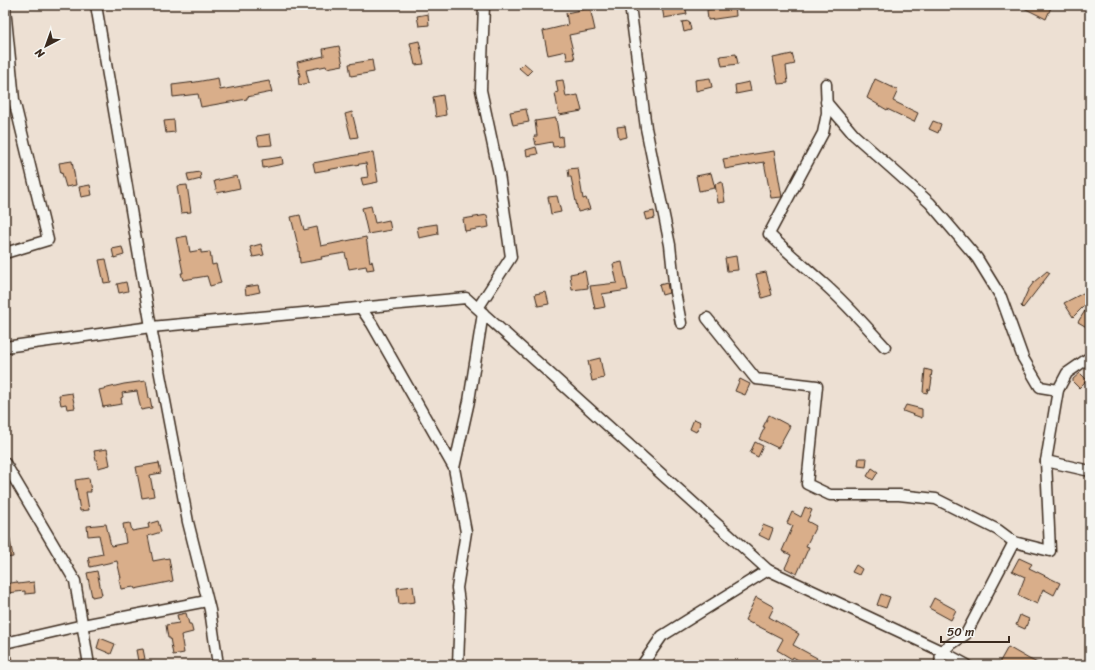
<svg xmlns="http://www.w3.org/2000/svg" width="1095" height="670" font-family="Sriracha,sans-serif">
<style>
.building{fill:#d9ae8a;stroke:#3b2a1e}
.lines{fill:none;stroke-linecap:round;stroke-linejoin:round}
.minor-casing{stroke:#3b2a1e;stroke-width:13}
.minor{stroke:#f6f6f2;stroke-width:10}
</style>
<rect width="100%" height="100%" fill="#ede0d3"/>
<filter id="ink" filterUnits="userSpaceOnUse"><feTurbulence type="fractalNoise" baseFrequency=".025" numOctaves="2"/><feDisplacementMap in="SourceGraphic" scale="8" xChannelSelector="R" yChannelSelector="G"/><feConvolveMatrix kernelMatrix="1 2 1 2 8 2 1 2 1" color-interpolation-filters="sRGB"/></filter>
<g filter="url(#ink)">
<g class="building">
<path d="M673 5H685L687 14 664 18 662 7Z"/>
<path d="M715 5H735L736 16 708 20 707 10 716 8Z"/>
<path d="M1018 5H1052L1046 19Z"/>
<path d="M590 8 595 30 569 35 575 59 567 60 566 51 548 55 543 31 568 25 566 13Z"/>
<path d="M428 14 429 25 419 26 417 16Z"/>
<path d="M689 21 691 30 684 32 682 22Z"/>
<path d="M419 41 424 64 415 65 410 43Z"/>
<path d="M339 46 343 65 327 68 326 66 306 70 309 83 299 85 298 77 300 76 297 62 324 56 323 49Z"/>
<path d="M736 54 738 64 722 66 720 56Z"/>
<path d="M792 54 795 64 786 66 788 83 778 84 773 58Z"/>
<path d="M372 60 374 72 351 76 349 64Z"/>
<path d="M524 63 532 70 527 75 519 68Z"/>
<path d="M218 78 220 90 269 81 272 92 247 97V99L201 107 198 94 173 97 172 85 196 82Z"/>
<path d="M710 78 712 87 696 91 695 80Z"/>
<path d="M875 79 898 90 893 101 918 113 914 122 887 109V110L867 98Z"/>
<path d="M563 80 566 97 578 95 582 111 559 115 555 93 558 92 556 81Z"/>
<path d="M749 82 751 91 736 94 735 85Z"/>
<path d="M443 95 446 115 436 117 433 97Z"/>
<path d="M526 109 529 122 513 125 510 112Z"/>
<path d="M352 112 358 137 351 138 345 114Z"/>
<path d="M556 118 559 137 562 136 563 146 553 147 552 142 536 145 534 136H537L535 121Z"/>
<path d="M174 120 175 132 166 133 164 121Z"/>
<path d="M933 121 941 124 938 133 929 129Z"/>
<path d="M625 126 627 137 619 139 617 127Z"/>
<path d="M270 134 272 145 259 146 257 136Z"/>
<path d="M536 147 538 154 527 156 526 150Z"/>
<path d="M774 151 782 197 771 198 764 162 725 169 723 159Z"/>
<path d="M373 152 378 182 363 185 361 178 368 177 366 163 315 172 313 163Z"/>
<path d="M282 157 283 164 263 168 262 160Z"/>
<path d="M72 161 76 185 66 187 62 173 61 174 59 163Z"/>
<path d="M578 168 583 199 586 198 590 209 578 212 571 177H569L568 169Z"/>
<path d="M200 172 201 179 189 182 187 174Z"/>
<path d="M711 173 715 188 699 191 696 176Z"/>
<path d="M237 176 240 188 217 193 214 181Z"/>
<path d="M722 182 725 202 718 203 715 184Z"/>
<path d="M90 185 92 195 81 197 79 187Z"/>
<path d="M187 185 191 212 181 213 177 186Z"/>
<path d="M557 196 561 212 551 214 548 197Z"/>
<path d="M371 206 375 223 389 220 391 230 368 234 362 208Z"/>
<path d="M654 211 655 218 646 220 644 213Z"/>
<path d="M300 215 304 230 317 227 321 246 366 237 370 262 372 261 374 269 367 270 366 266 349 269 345 253 321 257 322 259 300 263 299 250 291 217Z"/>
<path d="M487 215 489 227 465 231 463 219Z"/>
<path d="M437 224 438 234 419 238 417 227Z"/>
<path d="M187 236 190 252 201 250V253L210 252 212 265 216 264 221 283 210 286 207 276 183 280 181 273H183L176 238Z"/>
<path d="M261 244 264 255 253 257 250 247Z"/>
<path d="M122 247 124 255 114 258 112 249Z"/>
<path d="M736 256 738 270 727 271 725 258Z"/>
<path d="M106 259 111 282 104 283 99 260Z"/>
<path d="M622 262 628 290 602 294 605 307 595 309 590 286 617 283 613 264Z"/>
<path d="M585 271 588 288 572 290 570 274Z"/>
<path d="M1047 271 1050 273 1023 308 1021 306 1028 290 1034 282Z"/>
<path d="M766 272 772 295 762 298 756 274Z"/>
<path d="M126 282 128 291 119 293 117 284Z"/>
<path d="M667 283 669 293 662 295 659 285Z"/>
<path d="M258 285 260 292 246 295 245 287Z"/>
<path d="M1087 291 1090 293V329L1078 322 1088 306 1086 304 1073 317 1064 303Z"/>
<path d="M546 292 549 304 538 306 535 294Z"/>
<path d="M600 358 604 378 592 381 588 361Z"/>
<path d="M925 369 932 371 931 378H932L931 385 930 390 928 389 927 393 923 392Z"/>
<path d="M1080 373 1087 380 1079 388 1073 382V379Z"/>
<path d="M740 379 750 384 745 395 735 391Z"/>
<path d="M146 381 149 398H150L152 408 141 410 137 391 122 393 123 397 121 398 122 404 103 407 99 390 124 384Z"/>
<path d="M72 393 75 408 67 409 66 404 61 405 59 395Z"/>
<path d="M906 405 922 409V418L903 411Z"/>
<path d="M769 415 790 426 778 448 759 439 765 427H763Z"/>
<path d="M694 419 701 422 696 432 690 429Z"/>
<path d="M755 442 763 446 758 457 750 453Z"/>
<path d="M107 449 110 465 98 468 94 451Z"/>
<path d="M859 458H867L866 467 858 466Z"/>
<path d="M159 463 161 473 150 475 154 496 142 498 136 467Z"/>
<path d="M872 468 878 472 873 480 867 476Z"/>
<path d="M89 478 91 492H86L89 510 80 511 75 480Z"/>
<path d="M805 507 812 510 807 521 816 526 806 546 809 547 797 574 785 568 791 555 782 551 793 526 787 523 792 512 801 517Z"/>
<path d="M158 521 161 532 148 536 153 561 169 558 173 581 135 589 134 587 121 589 119 579 121 578 117 561 90 567 88 557 103 554 99 535 88 536 87 526 106 524 111 546 126 543 123 524 130 523 132 531 149 528 148 524Z"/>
<path d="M763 525 773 529 769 540 759 535Z"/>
<path d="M5 534H9L13 557 5 558Z"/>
<path d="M1019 558 1032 564 1029 568 1060 583 1054 595 1043 589 1037 604 1018 595 1025 577 1012 571Z"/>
<path d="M856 565 862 569 859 575 852 572Z"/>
<path d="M97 571 102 595 92 597 87 573Z"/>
<path d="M17 582 18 584 34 582 35 593 25 594V591L7 593 5 584Z"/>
<path d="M413 586 415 602 399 604 397 588Z"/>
<path d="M881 594 890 597 886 608 877 605Z"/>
<path d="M756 597 774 607 769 617 799 634 793 645 817 658 813 665H807L793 657 792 659 777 650 783 639 752 623V624L745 620Z"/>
<path d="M934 598 956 610 951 620 929 608Z"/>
<path d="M186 613 189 624H191L193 632 181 635 184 653 173 655 170 638H168L166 625 179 623 177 615Z"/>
<path d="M1020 615 1029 619 1025 629 1016 625Z"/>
<path d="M100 638 115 644 111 654 97 648Z"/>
<path d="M1008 647 1029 659 1042 665H998Z"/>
<path d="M143 649 145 659 138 661 136 650Z"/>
<path d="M12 656 14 665H5V657Z"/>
</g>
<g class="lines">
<defs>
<g id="minor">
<path d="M96 5 151 327 188 522 210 610 218 665"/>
<path d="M630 5 646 128 670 245 675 292 681 323"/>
<path d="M5 8 14 100 48 240 5 253"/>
<path d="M826 84 827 113 823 133 769 234C786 251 805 267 823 283 846 303 865 325 885 347"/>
<path d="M826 102 854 135 898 174 930 203 977 258 1001 297 1023 358 1040 387 1058 390"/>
<path d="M361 308 372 324 454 468 466 532 457 588 460 610 458 665"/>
<path d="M478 308 511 257 499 174 481 90 484 5"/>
<path d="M707 318 756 379 817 386 807 484 830 495H899L936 499 998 530 1014 542"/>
<path d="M5 347 151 327 466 298 768 570 941 651 967 665"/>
<path d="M1046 461 1090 471"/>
<path d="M5 463 75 581 89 665"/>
<path d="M454 468 469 401 483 313"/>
<path d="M5 643 83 625 207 601"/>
<path d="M642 665 662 636 768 570"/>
<path d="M940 665 941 651 966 634 1014 542 1050 551 1046 461 1058 390 1067 373 1090 357"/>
</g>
</defs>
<use href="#minor" class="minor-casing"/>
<use href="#minor" class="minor"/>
</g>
</g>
<rect width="1095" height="670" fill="none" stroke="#f6f6f2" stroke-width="20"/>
<rect x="10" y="10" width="1075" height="650" fill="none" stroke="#3b2a1e" stroke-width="1.5" filter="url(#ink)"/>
<g transform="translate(46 46) rotate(221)" stroke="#f6f6f2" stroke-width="3" paint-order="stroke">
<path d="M0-3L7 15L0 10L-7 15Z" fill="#3b2a1e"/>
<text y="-6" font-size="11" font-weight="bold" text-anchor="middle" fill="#3b2a1e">N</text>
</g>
<path d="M941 636v6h68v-6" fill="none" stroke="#3b2a1e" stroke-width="2"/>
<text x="947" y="636" font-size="12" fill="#3b2a1e" stroke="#f6f6f2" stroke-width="3" paint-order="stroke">50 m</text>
</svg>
